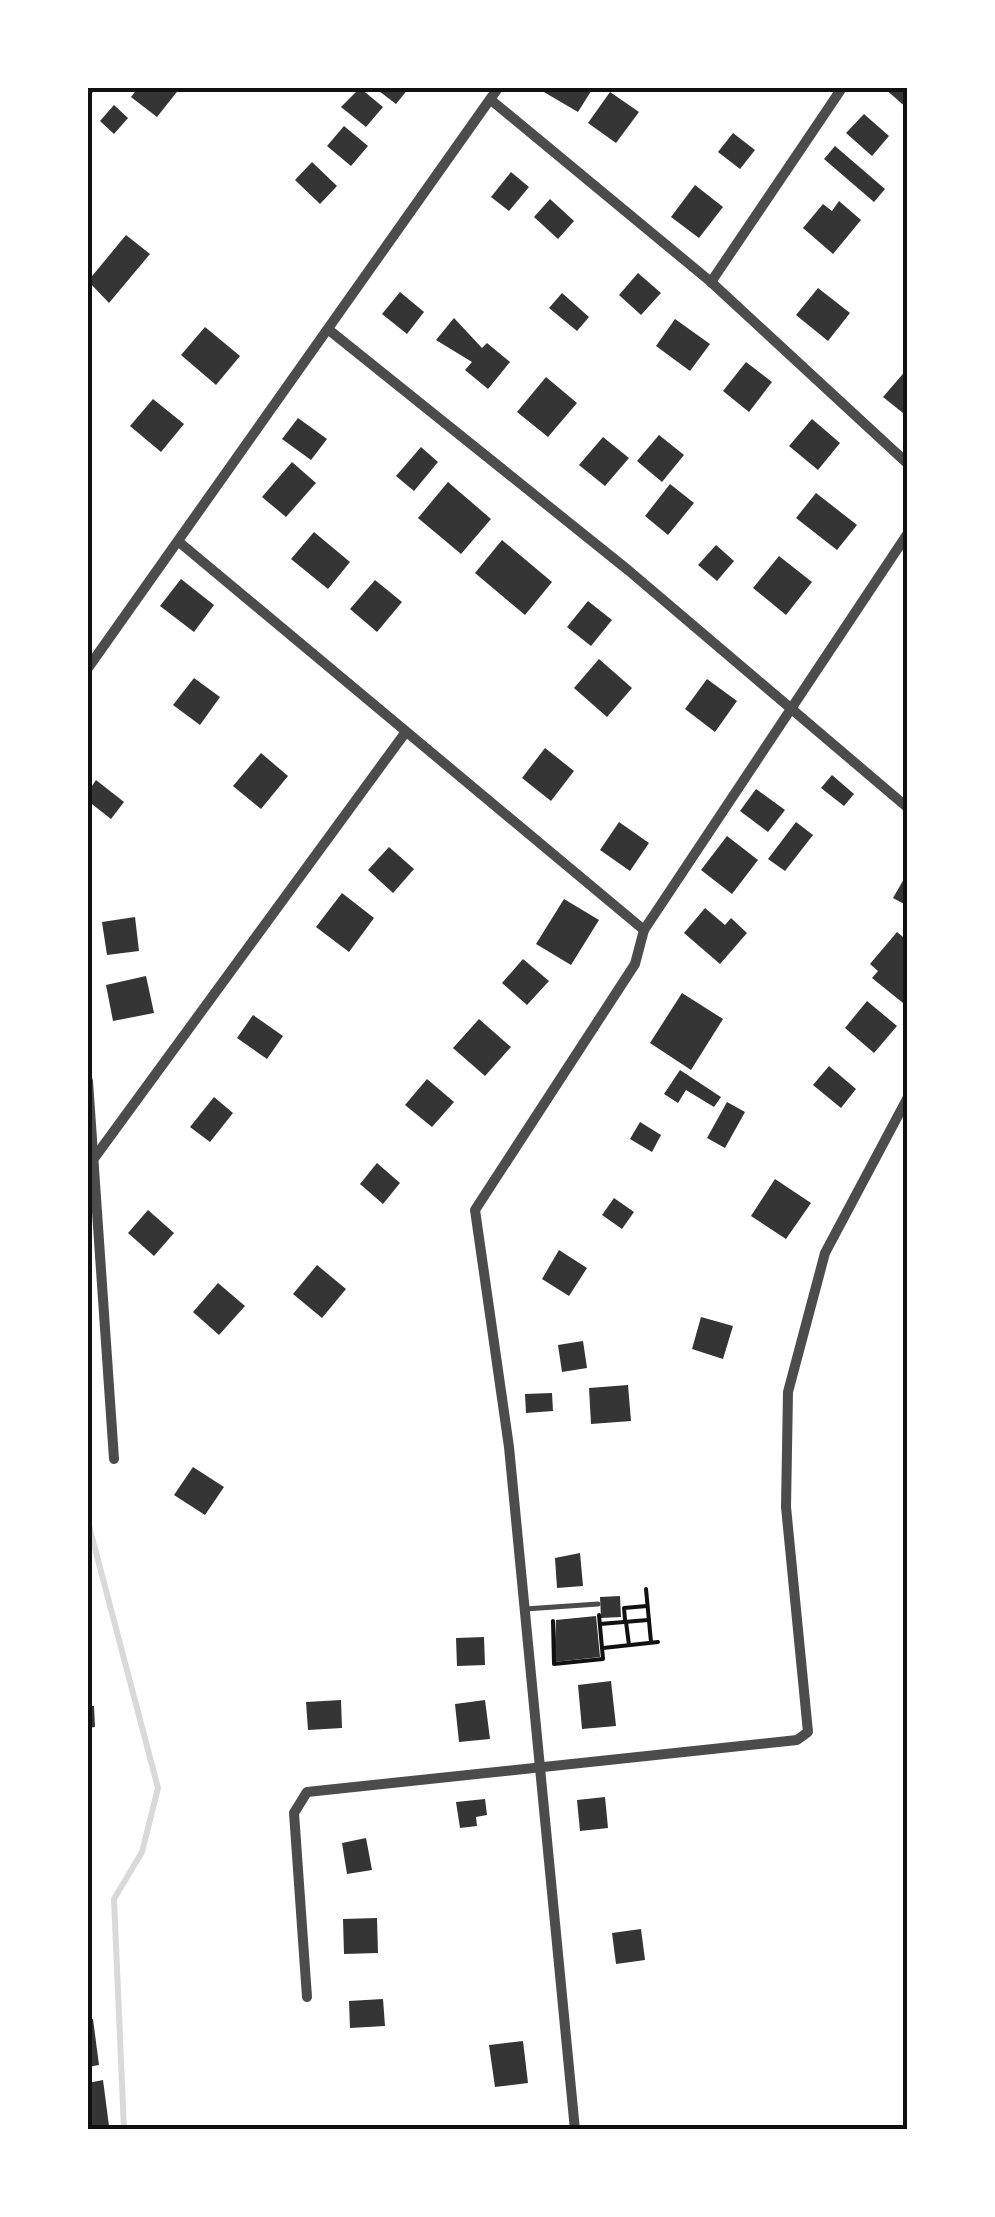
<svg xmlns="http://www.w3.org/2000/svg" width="995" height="2217" font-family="'DM Sans',sans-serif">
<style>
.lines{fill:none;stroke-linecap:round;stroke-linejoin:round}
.stream{stroke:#d9d9d9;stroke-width:6}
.building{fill:#353535}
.path{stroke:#111;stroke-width:4}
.service{stroke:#4c4c4c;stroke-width:5}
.minor{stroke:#4c4c4c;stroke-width:10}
.neatline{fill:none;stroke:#111;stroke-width:4}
</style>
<rect width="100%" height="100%" fill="#fff"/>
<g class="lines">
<path class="stream" d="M88 1522 158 1788 142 1852 114 1899 124 2130"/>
</g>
<g class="building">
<path d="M138 88H180L157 117 131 97Z"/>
<path d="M360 88 383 107 366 127 341 107Z"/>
<path d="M375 88H409L396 104Z"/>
<path d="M537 88H593L578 112Z"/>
<path d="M884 88H908V109Z"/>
<path d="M610 92 639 112 616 143 588 123Z"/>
<path d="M114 105 128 118 114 134 100 121Z"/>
<path d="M864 114 889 136 872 156 846 133Z"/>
<path d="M344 126 368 146 351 166 327 146Z"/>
<path d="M733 133 755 150 740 169 718 152Z"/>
<path d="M835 146 885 189 874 202 824 159Z"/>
<path d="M312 162 337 186 320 204 295 180Z"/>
<path d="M511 172 529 187 509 211 491 197Z"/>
<path d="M695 185 723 207 699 238 671 217Z"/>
<path d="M550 199 574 221 558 239 534 217Z"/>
<path d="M839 201 861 220 833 254 803 228 823 204 832 211Z"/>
<path d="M126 235 150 254 109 303 88 281Z"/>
<path d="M638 273 661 293 641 315 619 295Z"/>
<path d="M818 288 850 313 828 341 796 315Z"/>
<path d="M400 292 424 312 407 334 382 314Z"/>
<path d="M562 293 589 317 577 331 549 308Z"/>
<path d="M454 318 482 348 487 343 510 362 488 389 465 370 472 362 436 340Z"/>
<path d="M675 319 710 344 690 371 656 346Z"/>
<path d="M205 327 240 356 216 385 181 355Z"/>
<path d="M746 362 772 382 749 412 723 391Z"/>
<path d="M908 368V417L883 397Z"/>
<path d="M546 377 577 403 548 437 517 412Z"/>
<path d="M153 399 184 424 161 452 130 426Z"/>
<path d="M298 418 327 439 311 460 282 439Z"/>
<path d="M812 419 840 443 818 470 789 446Z"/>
<path d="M659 435 684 455 662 482 637 461Z"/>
<path d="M603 437 629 458 605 486 579 465Z"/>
<path d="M421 447 438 462 414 491 396 476Z"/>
<path d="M292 462 316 483 286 517 262 497Z"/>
<path d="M448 482 491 519 461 554 418 518Z"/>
<path d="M670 484 694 503 668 535 645 516Z"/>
<path d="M816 493 857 525 837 550 796 518Z"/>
<path d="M314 532 350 562 328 589 291 559Z"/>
<path d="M502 540 552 582 525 615 475 573Z"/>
<path d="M716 545 734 561 717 581 698 565Z"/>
<path d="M779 556 812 582 786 615 753 588Z"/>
<path d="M181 579 214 605 194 632 160 606Z"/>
<path d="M375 580 402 602 377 632 350 609Z"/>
<path d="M588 601 612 620 591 646 567 627Z"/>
<path d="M599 659 632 688 607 717 574 688Z"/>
<path d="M194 678 220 697 200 725 173 705Z"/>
<path d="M707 679 737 701 715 732 685 709Z"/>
<path d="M545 748 574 771 551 801 522 778Z"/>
<path d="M261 753 288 776 261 809 233 786Z"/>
<path d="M832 775 854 794 844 806 821 788Z"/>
<path d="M96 780 124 802 111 819 88 801V792Z"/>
<path d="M756 789 785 810 768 832 740 811Z"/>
<path d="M619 822 649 843 630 871 600 850Z"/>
<path d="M796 822 813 835 785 871 768 859Z"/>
<path d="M727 836 758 860 732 894 701 870Z"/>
<path d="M389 847 414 869 393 893 368 870Z"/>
<path d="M908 872V906L893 898Z"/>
<path d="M342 893 374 918 349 952 316 927Z"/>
<path d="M564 899 599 920 571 965 536 944Z"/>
<path d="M705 908 725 925 731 918 747 933 720 964 684 933Z"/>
<path d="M135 917 139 951 107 955 102 922Z"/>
<path d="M897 932 908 941V1007L872 978 878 971 870 964Z"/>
<path d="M523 959 549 981 527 1005 502 983Z"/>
<path d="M146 976 154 1013 113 1021 106 985Z"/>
<path d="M682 993 723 1019 691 1070 650 1043Z"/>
<path d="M867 1001 897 1026 874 1053 845 1028Z"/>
<path d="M253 1015 283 1036 267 1059 237 1038Z"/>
<path d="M479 1019 511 1047 485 1076 453 1048Z"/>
<path d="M829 1066 856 1089 841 1108 813 1085Z"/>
<path d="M680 1070 721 1097 714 1107 686 1090 678 1103 664 1094Z"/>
<path d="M427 1079 454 1102 432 1127 405 1105Z"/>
<path d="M214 1097 233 1113 210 1142 190 1127Z"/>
<path d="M727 1102 745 1112 725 1148 707 1138Z"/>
<path d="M640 1122 661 1135 652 1152 630 1139Z"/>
<path d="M377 1163 400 1183 383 1204 360 1184Z"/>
<path d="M775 1179 811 1203 786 1239 751 1216Z"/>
<path d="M614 1198 634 1212 622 1229 602 1215Z"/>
<path d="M148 1210 174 1233 154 1256 128 1233Z"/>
<path d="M559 1250 587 1268 569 1296 542 1279Z"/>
<path d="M317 1265 346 1289 322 1318 293 1294Z"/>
<path d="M218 1283 245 1306 219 1335 193 1312Z"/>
<path d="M701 1317 733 1326 723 1359 692 1349Z"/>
<path d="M583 1341 587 1368 562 1372 558 1345Z"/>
<path d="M628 1385 631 1421 591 1424 589 1388Z"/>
<path d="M552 1393 553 1411 526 1413 525 1394Z"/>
<path d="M193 1467 224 1487 205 1515 174 1495Z"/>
<path d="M580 1553 583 1586 557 1588 555 1558Z"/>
<path d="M620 1596 621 1617 601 1618 600 1597Z"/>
<path d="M596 1616 600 1657 554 1662 556 1620Z"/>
<path d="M484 1637 485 1665 457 1666 456 1638Z"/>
<path d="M611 1681 616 1726 582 1729 578 1685Z"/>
<path d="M341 1700 342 1728 308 1730 306 1702Z"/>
<path d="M485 1700 490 1739 459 1742 455 1704Z"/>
<path d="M88 1706H94L95 1727 88 1728Z"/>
<path d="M605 1797 608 1828 580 1831 577 1800Z"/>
<path d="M485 1799 487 1815 476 1817 477 1826 460 1828 456 1802Z"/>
<path d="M366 1838 372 1870 347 1874 342 1843Z"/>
<path d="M377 1918 378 1953 344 1954 343 1919Z"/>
<path d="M641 1929 645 1960 616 1964 612 1933Z"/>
<path d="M383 1999 385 2026 350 2028 349 2001Z"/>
<path d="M93 2019 99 2065 88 2067V2020Z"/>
<path d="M523 2041 528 2083 495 2087 489 2045Z"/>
<path d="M103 2080 109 2126 88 2129V2083Z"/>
</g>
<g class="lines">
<g class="path">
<path d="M646 1589 651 1642"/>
<path d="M625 1620 624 1608 647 1606"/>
<path d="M553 1621 554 1664 603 1659 599 1615"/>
<path d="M626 1622 629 1645"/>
<path d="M600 1624 648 1620"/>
<path d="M603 1648 658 1642"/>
</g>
<path class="service" d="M525 1609 598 1604"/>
<g class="minor">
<path d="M88 90 90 88"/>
<path d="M491 100 711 282 908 464"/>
<path d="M711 282 842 88"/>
<path d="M329 330 628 570 908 808"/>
<path d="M179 542 644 930"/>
<path d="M88 668 498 88"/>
<path d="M88 1081 114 1459"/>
<path d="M95 1157 405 733"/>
<path d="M307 1997 294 1813 307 1792 797 1740 808 1732 786 1507 788 1392 825 1253 908 1097"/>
<path d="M575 2130 509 1447 475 1210 635 964 644 930 908 533"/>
</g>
</g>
<rect width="995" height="2217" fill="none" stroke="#ffffff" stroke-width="180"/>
<rect x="90" y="90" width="815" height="2037" class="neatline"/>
</svg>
